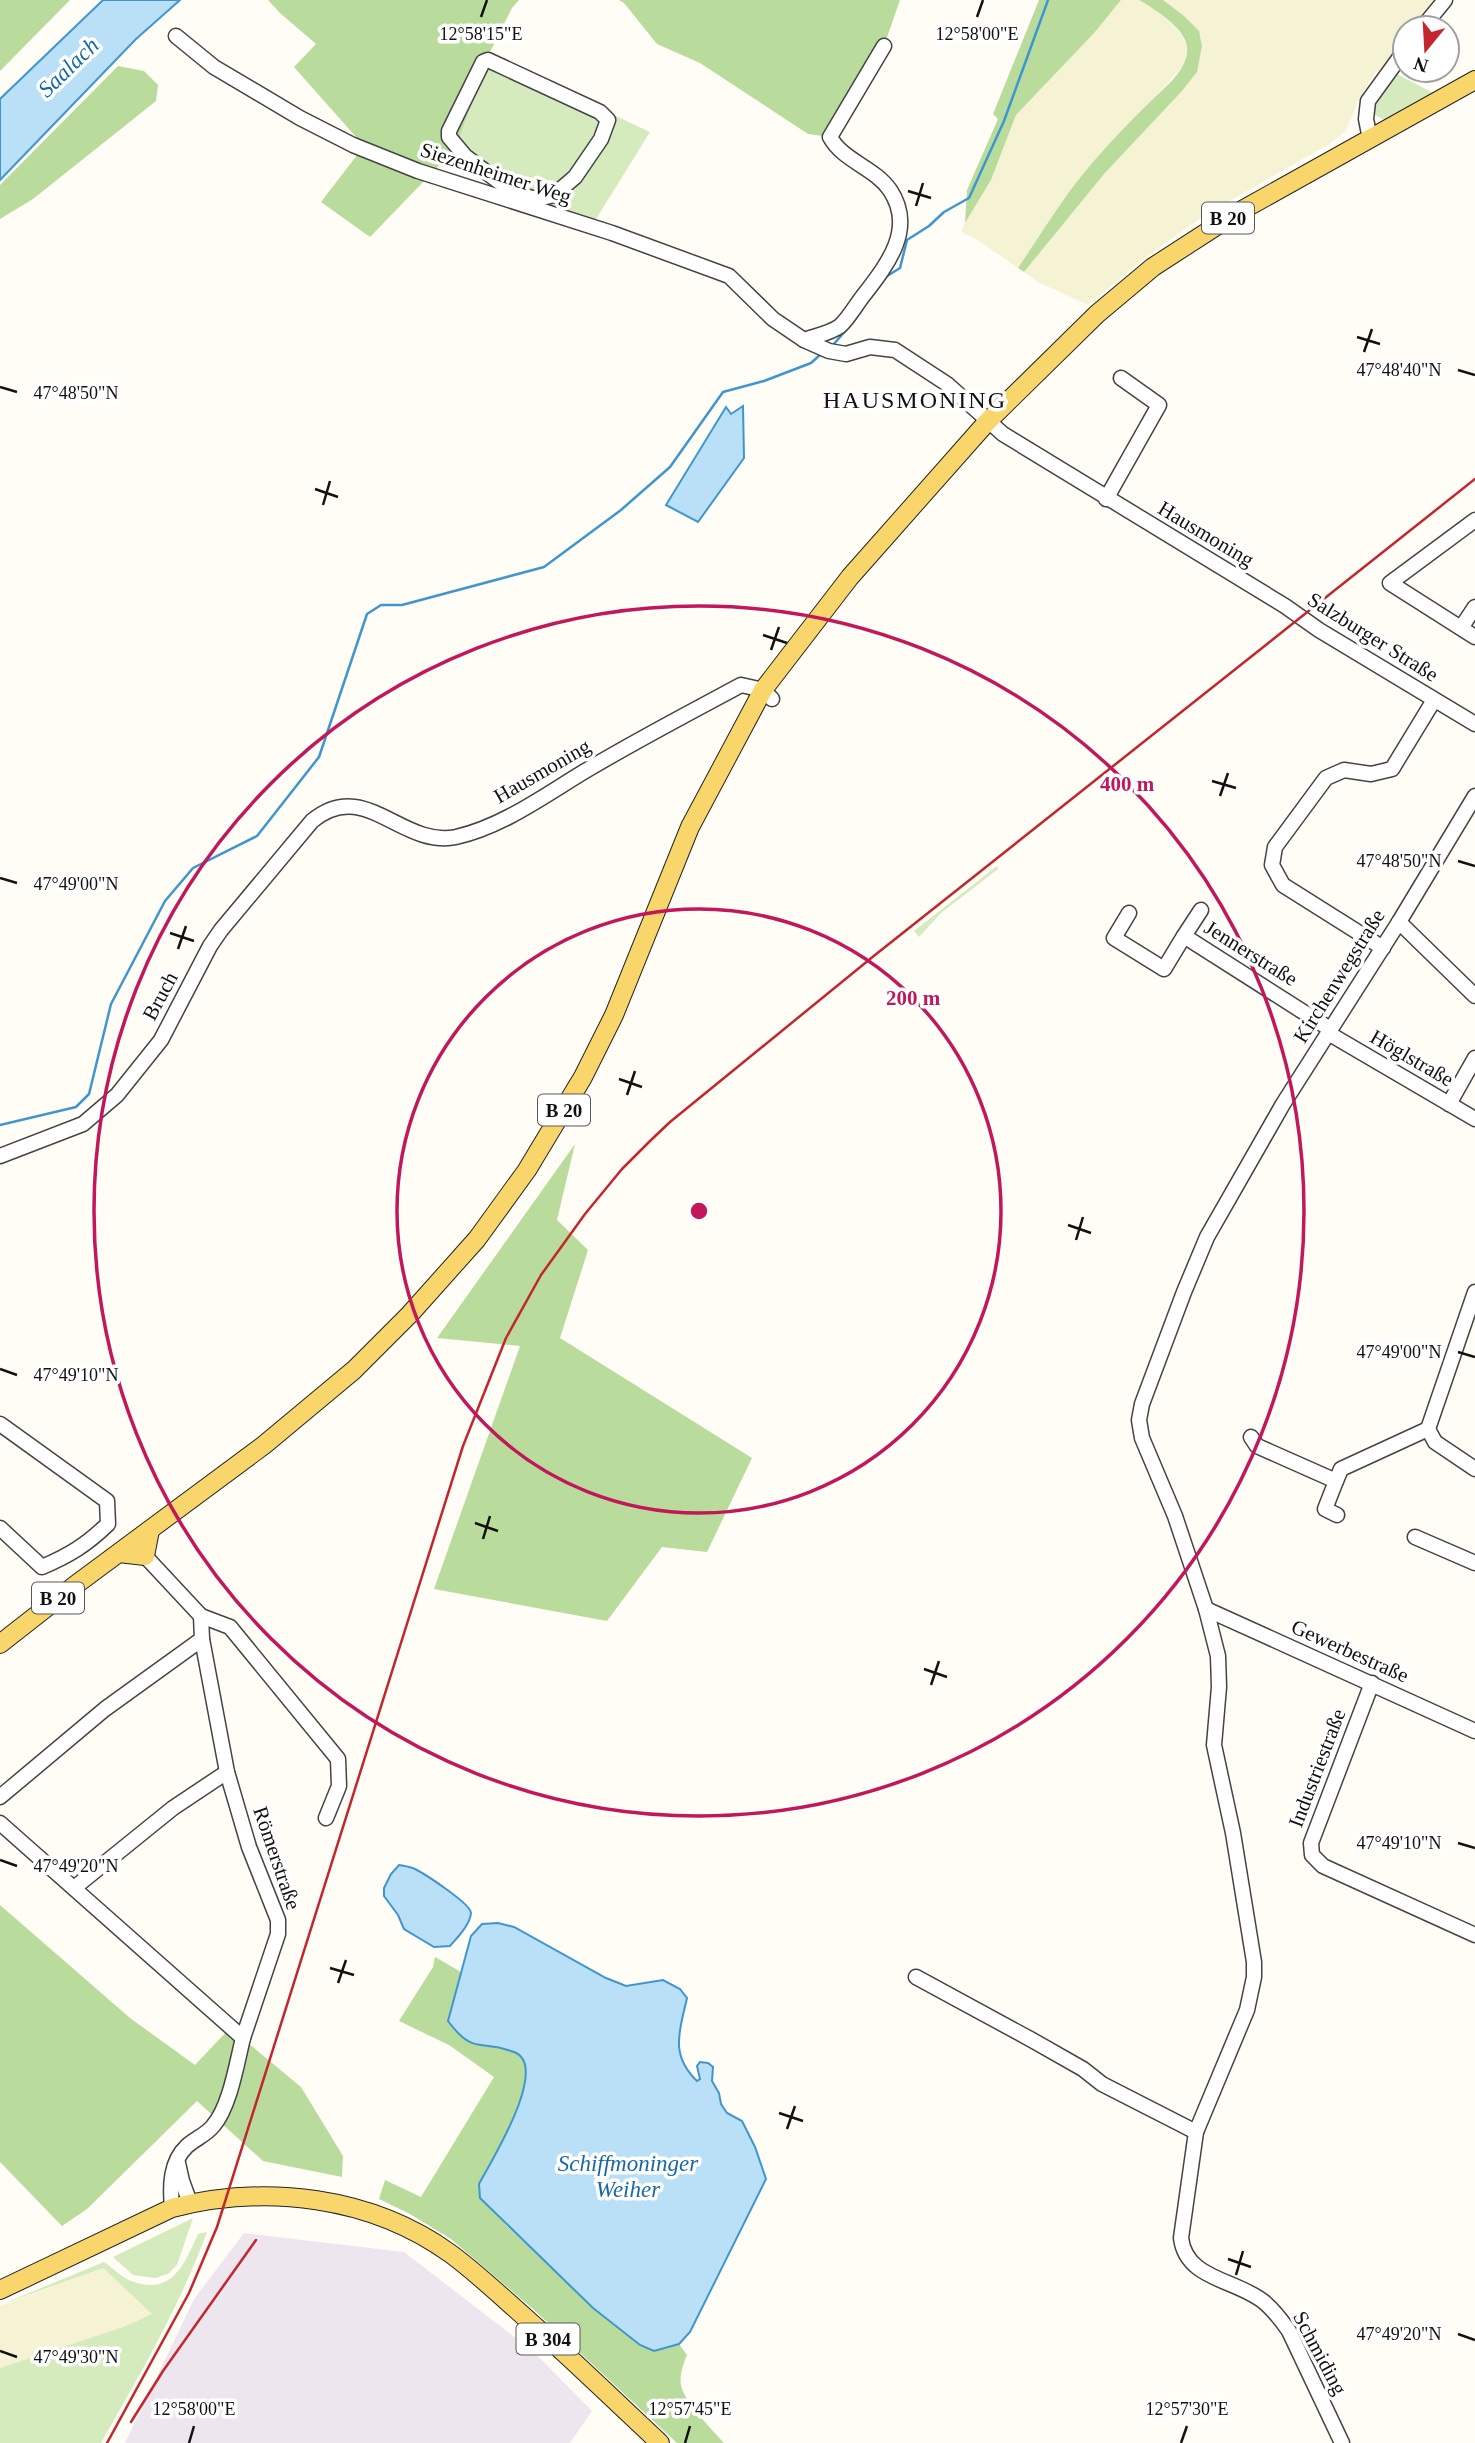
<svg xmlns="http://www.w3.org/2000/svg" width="1475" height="2443" font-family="'Times New Roman',serif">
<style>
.industrial{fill:#eee6ef}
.farmland{fill:#f6f3d4}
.green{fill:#d5ebbd}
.forest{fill:#b9dc9c}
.water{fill:#b9e0f7;stroke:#3f96cf;stroke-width:2}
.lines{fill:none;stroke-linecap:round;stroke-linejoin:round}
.stream{stroke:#3f96cf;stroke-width:2.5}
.minor-casing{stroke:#444;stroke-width:17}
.major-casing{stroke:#222;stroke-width:20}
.minor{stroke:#fff;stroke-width:14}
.major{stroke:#f9d66b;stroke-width:18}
.rail{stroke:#c4262e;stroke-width:2.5}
.ticks{fill:none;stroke:#111;stroke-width:2.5}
.ring{fill:none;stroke:#c2185b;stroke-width:3.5}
.labels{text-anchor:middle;stroke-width:7;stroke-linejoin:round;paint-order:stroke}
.shield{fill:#fff;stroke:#585858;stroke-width:2}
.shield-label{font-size:19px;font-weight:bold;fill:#111}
.street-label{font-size:21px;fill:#111;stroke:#fff}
.water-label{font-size:23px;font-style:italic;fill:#1768a6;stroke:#fff}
.quarter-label{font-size:24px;letter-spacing:2px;fill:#111;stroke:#fff}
.ticks-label{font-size:18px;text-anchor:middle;fill:#111;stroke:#fff;stroke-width:7;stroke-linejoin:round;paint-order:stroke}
.centre{fill:#c2185b;stroke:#fff;stroke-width:3.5}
.ring-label{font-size:21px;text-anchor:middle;font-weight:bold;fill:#c2185b;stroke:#fff;stroke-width:7;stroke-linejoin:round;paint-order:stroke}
</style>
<rect width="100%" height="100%" fill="#fffdf5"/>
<path class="industrial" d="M244 2233 404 2252 534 2352 592 2411 570 2443H125L194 2299Z"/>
<g class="farmland">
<path d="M1121 0H1139L1162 14 1182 35 1187 47 1184 65 1069 192 1018 268 976 239 961 232 965 223 991 180 1016 115 1095 32Z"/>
<path d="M1163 0H1445L1422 28H1405V50L1390 71 1383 67 1375 73 1362 93 1345 132 1329 144 1205 215 1146 257 1088 305 1038 282 1024 272 1104 174 1182 91 1197 72 1183 15Z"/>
<path d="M103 2268 152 2314 123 2327 0 2368V2306Z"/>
</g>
<g class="green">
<path d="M488 56 650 132 593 224 524 199 456 148Z"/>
<path d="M1395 73 1437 95 1387 121 1375 115 1374 105Z"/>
<path d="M997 866 998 869 941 913 919 937 914 931Z"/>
<path d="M193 2218 177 2265 168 2274 155 2278 133 2275 113 2257Z"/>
<path d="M207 2232C180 2306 140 2374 101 2443H0V2368L123 2327 152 2314 103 2268 0 2305 104 2262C113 2268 121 2277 131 2281 172 2297 185 2263 198 2234Z"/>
</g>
<g class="forest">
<path d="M0 0H70L0 71Z"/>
<path d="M268 0H519L512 8 488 56 456 148 370 237 321 202 364 146 294 67 316 44 280 13Z"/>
<path d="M619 0H900L884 46 830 137 808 134 700 63 657 44 624 3Z"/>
<path d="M1039 0H1121L1095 32 1016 115 991 180 965 223 967 190 998 119 993 114Z"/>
<path d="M1139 0H1163L1183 15 1199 31 1202 46 1197 72 1182 91 1104 174 1024 272 1018 268C1035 243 1051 217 1069 192 1094 159 1122 129 1152 100 1166 86 1188 70 1187 48 1186 28 1154 9 1139 0Z"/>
<path d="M118 66 144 71 158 85 156 101 33 199 0 219V185Z"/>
<path d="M575 1144 557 1220 588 1250 560 1338 752 1458 707 1552 662 1547 607 1621 434 1589 520 1346 437 1338Z"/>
<path d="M0 1905 130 2018 195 2065 230 2028 301 2087 343 2156 342 2177 263 2161 197 2101 87 2209 62 2226 0 2162Z"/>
<path d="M435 1957 461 1972 448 2021C474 2056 480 2039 514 2052 551 2066 490 2163 479 2184L506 2225 593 2308 640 2345 665 2349 679 2344 687 2355C683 2365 678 2378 682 2389 687 2404 713 2431 724 2443H677L533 2309 451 2239 410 2214 379 2199 385 2180 421 2197 494 2077 449 2045 399 2021 433 1967Z"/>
</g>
<g class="water">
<path d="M103 0H180L136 39 0 180V99Z"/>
<path d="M743 406 744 458 698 522 666 505 726 407 731 414Z"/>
<path d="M399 1865C404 1866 411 1867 415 1869 425 1874 471 1904 471 1913 470 1925 457 1938 450 1946L434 1947 404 1929 398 1915 384 1896V1888L391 1874Z"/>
<path d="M498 1923 514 1927 606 1978 626 1986 663 1980 680 1989 687 1998C680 2030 669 2054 697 2081L700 2079 697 2066 700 2062 708 2063 713 2067 712 2081 719 2093 721 2104 727 2113 742 2121 755 2147 766 2179 690 2332 679 2344 654 2351 640 2345 593 2308 480 2198 479 2184C490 2163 551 2066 514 2052 480 2039 474 2056 448 2021L471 1936 482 1924Z"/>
</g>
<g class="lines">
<g class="stream">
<path d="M884 278 900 268 907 240 929 226 944 212 969 198 1004 121 1048 0"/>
<path d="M833 345 847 329"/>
<path d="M0 1125 76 1107 89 1094 111 1004 165 901 193 868 257 836 319 757 367 614 381 605H402L544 567 621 510 670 467 723 392 764 381 811 363 822 353"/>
</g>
<defs>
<g id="minor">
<path d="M1422 28 1445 0"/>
<path d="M176 36 214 67 300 118 353 145 418 171 612 233 729 276 773 319 804 340 829 351 846 354 870 347 895 350 947 384 1003 434 1285 606 1319 630 1475 724"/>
<path d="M488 60 600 112 608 120 601 139 575 177 554 195 538 199 515 194 465 156 449 137V131L483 62Z"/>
<path d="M1370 139 1366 119 1368 101 1405 50"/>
<path d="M804 340C815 336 831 333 840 326 848 319 856 305 863 296 887 265 916 229 890 190 874 167 843 161 830 137L884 46"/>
<path d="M1106 499 1159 405 1121 378"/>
<path d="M1475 520 1390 583 1475 637"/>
<path d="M1461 628 1475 607"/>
<path d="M1129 913 1114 938 1164 969 1184 936 1330 1029"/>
<path d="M1399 922 1475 996"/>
<path d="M1184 936 1201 910"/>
<path d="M1383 948 1283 885 1272 865 1275 847 1326 778 1344 770 1371 774 1392 769 1434 700"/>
<path d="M1328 1033 1475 1119"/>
<path d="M1449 1104 1475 1058"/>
<path d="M0 1156 83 1124 117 1095 161 1040 210 946 221 930 312 821C365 777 401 848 456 837 505 826 549 792 592 767 641 738 691 712 741 685L763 690 772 699"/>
<path d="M1475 1292 1428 1429 1435 1442 1475 1469"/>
<path d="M0 1424 107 1501 108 1524C86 1545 70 1555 42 1567L0 1528"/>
<path d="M1251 1437 1257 1446 1336 1481 1341 1469 1428 1429"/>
<path d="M1336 1481 1325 1509 1337 1515"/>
<path d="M1415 1537 1475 1563"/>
<path d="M1206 1609 1475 1731"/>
<path d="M201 1616 230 1627 338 1759 339 1786 326 1818"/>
<path d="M1372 1683 1311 1843 1312 1855 1323 1866 1475 1935"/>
<path d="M0 1797 105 1709 202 1639"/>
<path d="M0 1823 243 2038 278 1934V1920L249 1847 227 1772 202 1639 201 1616 145 1556"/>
<path d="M74 1888 173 1808 227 1772"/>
<path d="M916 1977 1032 2040 1083 2069 1102 2084 1196 2132"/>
<path d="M178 2163 182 2181 190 2203"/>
<path d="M172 2208C170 2186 170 2162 187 2146 195 2139 207 2134 213 2126 230 2107 237 2062 243 2038"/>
<path d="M1342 2443 1289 2331C1282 2321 1274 2310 1264 2302 1236 2279 1186 2280 1181 2238L1196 2132 1247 2010 1254 1977V1962L1233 1833 1214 1745 1219 1687 1218 1656 1206 1609 1175 1516 1142 1438 1139 1420 1142 1404 1184 1292 1207 1237 1283 1104 1399 922 1475 796"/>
</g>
<g id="major">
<path d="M119 1553 145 1556 150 1530"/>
<path d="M0 1644 74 1586 264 1445 354 1370 410 1314 477 1239 527 1170 583 1077 614 1015 690 827 763 690 850 577 988 421 1097 314 1153 267 1235 214 1475 80"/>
<path d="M0 2290 172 2208C266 2184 371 2196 451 2254 478 2274 503 2298 528 2320 573 2360 616 2402 660 2443"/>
</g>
</defs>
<use href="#minor" class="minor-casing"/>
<use href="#major" class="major-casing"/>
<use href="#minor" class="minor"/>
<use href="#major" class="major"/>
<g class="rail">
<path d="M131 2422 163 2371 256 2240"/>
<path d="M107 2443 189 2293 217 2227 463 1446 506 1338 541 1275 585 1214 622 1169 650 1141 670 1122 875 955 1475 479"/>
</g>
</g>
<path class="ticks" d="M481 17 487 0M977 17 983 0M908 191 931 198M916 206 923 183M1357 337 1380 344M1364 352 1372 329M1458 370 1475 375M0 387 17 392M315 489 338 497M323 505 330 481M763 635 787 643M771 650 779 627M1212 781 1236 788M1220 796 1228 773M1458 861 1475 866M0 878 17 883M170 933 194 941M178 949 186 926M619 1079 642 1087M627 1095 635 1071M1068 1225 1091 1233M1076 1240 1083 1217M1458 1352 1475 1357M0 1369 17 1375M475 1523 498 1531M483 1539 490 1516M924 1669 947 1677M931 1685 939 1661M1458 1843 1475 1848M0 1860 17 1866M330 1968 354 1975M338 1983 346 1960M779 2113 803 2121M787 2129 795 2106M1228 2259 1251 2267M1236 2275 1243 2251M1458 2334 1475 2340M0 2351 17 2357M189 2443 194 2426M685 2443 690 2426M1181 2443 1187 2426"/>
<g class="ring">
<circle cx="699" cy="1211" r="302"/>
<circle cx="699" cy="1211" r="605"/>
</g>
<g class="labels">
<g class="shield">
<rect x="1202" y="202.5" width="52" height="31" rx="5"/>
<rect x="538" y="1094.5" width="52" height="31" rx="5"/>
<rect x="32" y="1582.5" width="52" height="31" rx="5"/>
<rect x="516.5" y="2323.5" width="63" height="31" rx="5"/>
</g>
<g class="shield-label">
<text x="1228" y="225">B 20</text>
<text x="564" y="1117">B 20</text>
<text x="58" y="1605">B 20</text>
<text x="548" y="2346">B 304</text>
</g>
<g class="street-label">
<text transform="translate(496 173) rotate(18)" y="7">Siezenheimer Weg</text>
<text transform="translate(1206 534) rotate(31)" y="7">Hausmoning</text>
<text transform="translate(1373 637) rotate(32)" y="7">Salzburger Straße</text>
<text transform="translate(542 771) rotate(-30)" y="7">Hausmoning</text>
<text transform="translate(1251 953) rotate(32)" y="7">Jennerstraße</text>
<text transform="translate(1339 976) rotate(-58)" y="7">Kirchenwegstraße</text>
<text transform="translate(160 996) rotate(-62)" y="7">Bruch</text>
<text transform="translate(1412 1058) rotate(30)" y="7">Höglstraße</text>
<text transform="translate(1350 1651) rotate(24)" y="7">Gewerbestraße</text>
<text transform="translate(1317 1768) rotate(-69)" y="7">Industriestraße</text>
<text transform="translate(277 1858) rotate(71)" y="7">Römerstraße</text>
<text transform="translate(1320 2353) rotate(62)" y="7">Schmiding</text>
</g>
<g class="water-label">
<text transform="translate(68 67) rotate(-44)" y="8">Saalach</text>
<text x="628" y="2171">Schiffmoninger<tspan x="628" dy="26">Weiher</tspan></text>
</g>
<g class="quarter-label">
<text x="915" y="408">HAUSMONING</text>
</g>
</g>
<g class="ticks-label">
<text x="481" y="40">12°58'15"E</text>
<text x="977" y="40">12°58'00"E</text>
<text x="1399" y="376">47°48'40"N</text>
<text x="76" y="399">47°48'50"N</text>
<text x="1399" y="867">47°48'50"N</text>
<text x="76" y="890">47°49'00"N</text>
<text x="1399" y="1358">47°49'00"N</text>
<text x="76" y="1381">47°49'10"N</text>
<text x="1399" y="1849">47°49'10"N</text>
<text x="76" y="1872">47°49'20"N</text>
<text x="1399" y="2340">47°49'20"N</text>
<text x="76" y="2363">47°49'30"N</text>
<text x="194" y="2415">12°58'00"E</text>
<text x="690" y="2415">12°57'45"E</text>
<text x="1187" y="2415">12°57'30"E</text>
</g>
<circle cx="699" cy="1211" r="10" class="centre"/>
<g class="ring-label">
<text x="1127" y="791">400 m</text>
<text x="913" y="1005">200 m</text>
</g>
<g transform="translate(1426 49) rotate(198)"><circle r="33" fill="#ffffff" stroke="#a0a0a0" stroke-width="2"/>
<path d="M0-5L12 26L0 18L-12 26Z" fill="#c4262e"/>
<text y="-10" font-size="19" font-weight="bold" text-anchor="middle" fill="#111111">N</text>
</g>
</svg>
